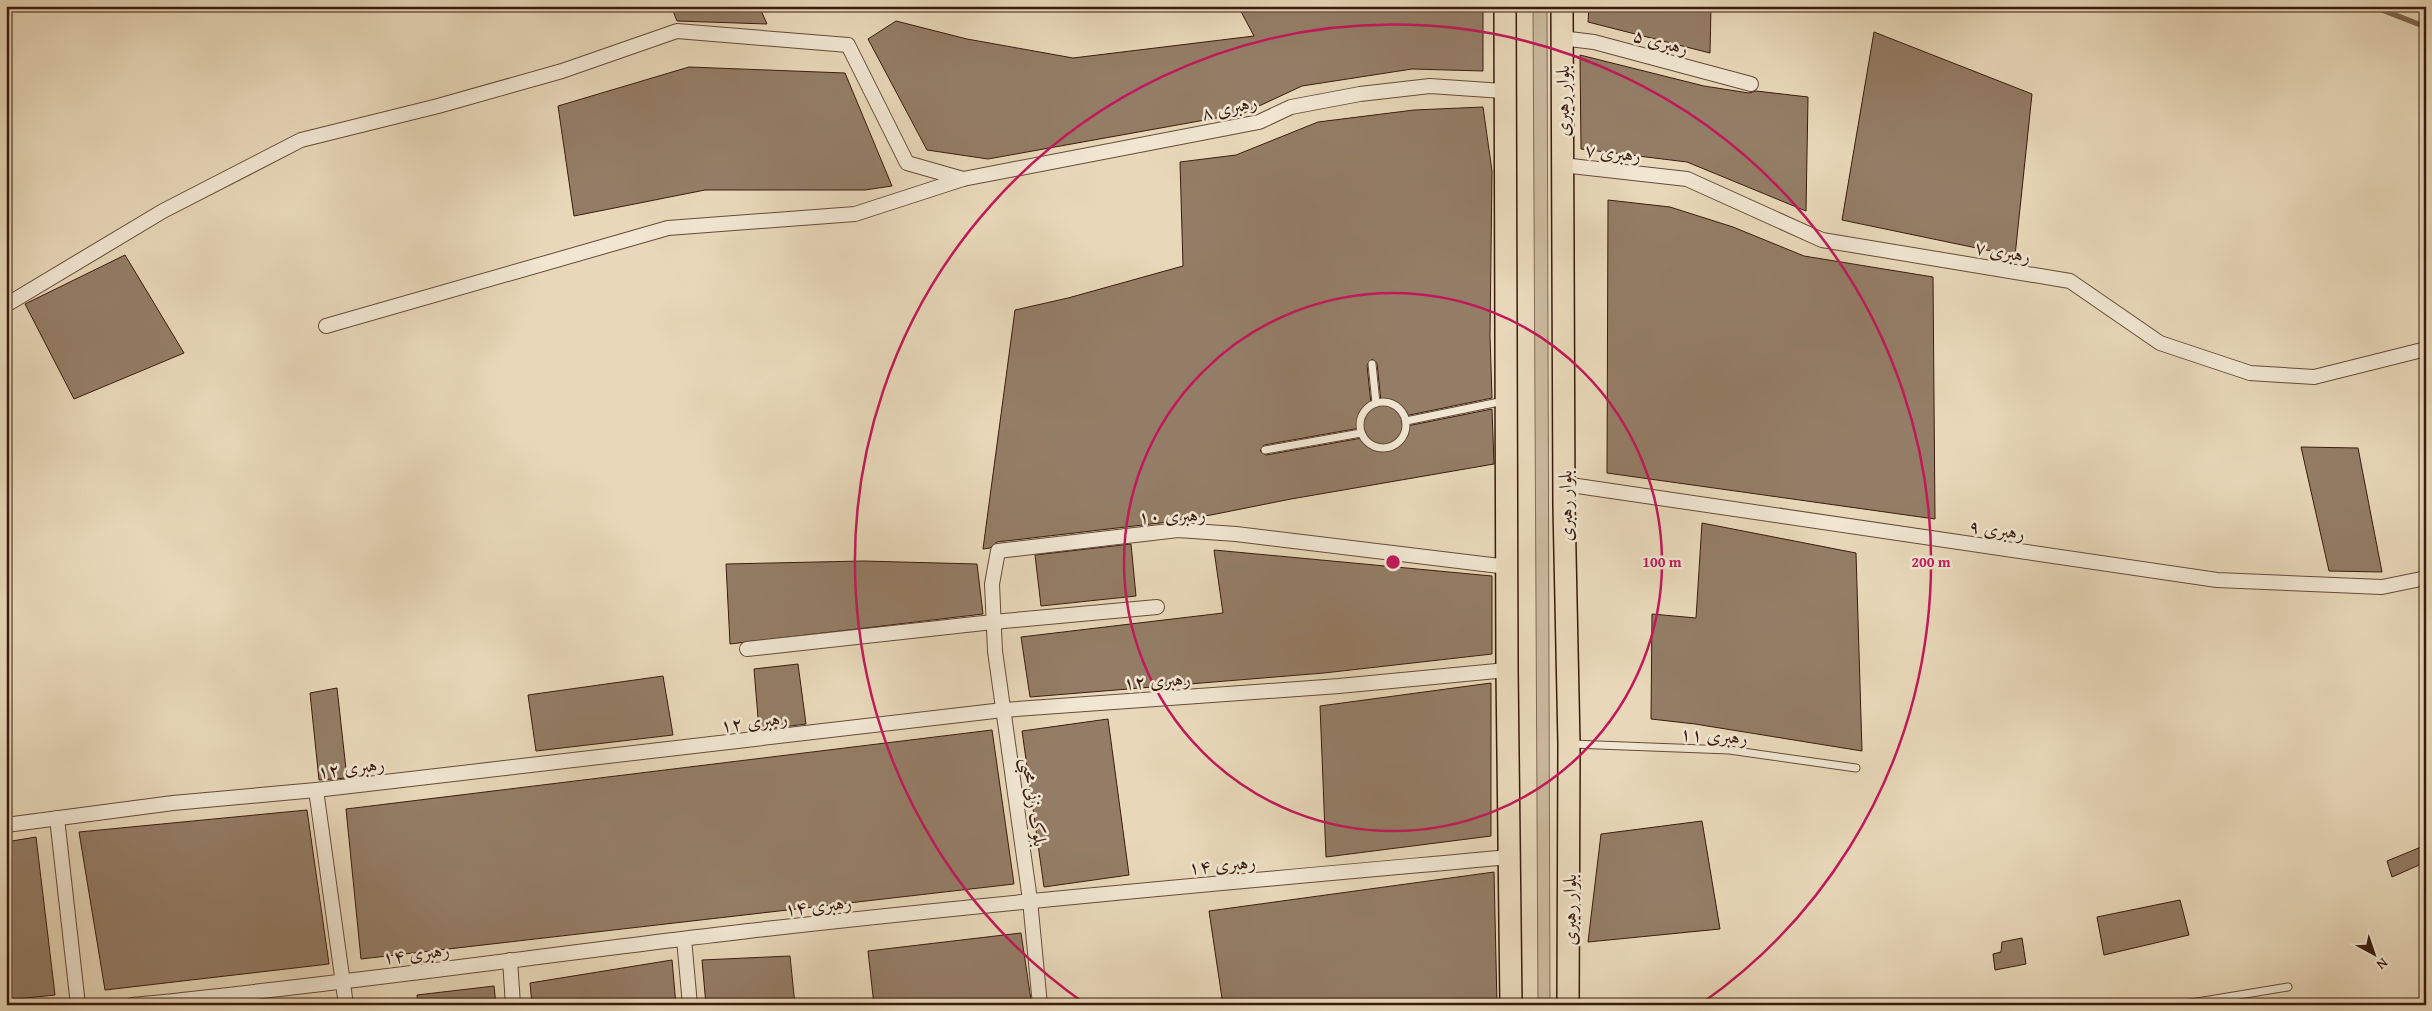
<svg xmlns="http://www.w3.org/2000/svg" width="2432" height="1011" font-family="'Gentium Book Plus',Amiri,serif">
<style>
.green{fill:#cab89c;stroke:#826a54}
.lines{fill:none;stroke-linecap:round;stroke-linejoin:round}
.stream{stroke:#7f6651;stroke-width:5.5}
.building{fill:#947d66;stroke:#3a1b0d;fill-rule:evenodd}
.lane-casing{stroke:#664a38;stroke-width:9}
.street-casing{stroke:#664a38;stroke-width:16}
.primary-casing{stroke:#3a1b0d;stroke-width:24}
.lane{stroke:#f0e6d2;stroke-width:7}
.street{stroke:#f0e6d2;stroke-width:14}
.primary{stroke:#e8d8b9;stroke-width:21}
.ring{fill:none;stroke:#c2185b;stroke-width:2.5}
.labels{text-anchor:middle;stroke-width:5;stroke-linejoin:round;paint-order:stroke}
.street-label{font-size:19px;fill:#3a1b0d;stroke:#f0e6d2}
.centre{fill:#c2185b;stroke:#f0e6d2;stroke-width:2.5}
.ring-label{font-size:15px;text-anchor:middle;font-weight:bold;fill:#c2185b;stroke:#f0e6d2;stroke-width:5;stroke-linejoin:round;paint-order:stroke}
</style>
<rect width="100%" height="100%" fill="#e8d8b9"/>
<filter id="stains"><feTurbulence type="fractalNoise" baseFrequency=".004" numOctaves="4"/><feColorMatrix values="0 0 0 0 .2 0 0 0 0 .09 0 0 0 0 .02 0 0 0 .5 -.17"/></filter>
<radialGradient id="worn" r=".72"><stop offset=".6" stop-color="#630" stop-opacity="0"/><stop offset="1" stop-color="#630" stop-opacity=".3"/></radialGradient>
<path class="green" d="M1533 6H1547L1550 1005H1538Z"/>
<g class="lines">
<path class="stream" d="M2372 6 2426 27"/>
</g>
<g class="building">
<path d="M671 6H759L767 24 677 21Z"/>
<path d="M1238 6H1483V71L1412 69 1302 86 1244 113 988 159 927 150 868 39 896 21 967 39 1073 58 1254 36Z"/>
<path d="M1589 6H1711L1710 53 1588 22Z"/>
<path d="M1874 32 2032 94 2015 256 1842 220Z"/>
<path d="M1580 55 1704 86 1749 93 1756 91 1808 97 1806 211 1687 162 1581 149Z"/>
<path d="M689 67 845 73 892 186 865 190H705L574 216 558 106Z"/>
<path d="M1483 107 1492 171 1490 336 1492 398 1405 416 1401 422 1407 426 1492 409 1494 464 1291 499 1211 515 1160 523 997 542 990 548 983 549 1015 310 1068 298 1183 266 1180 162 1236 155 1318 122 1414 110ZM1372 359 1377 363 1381 402 1376 408 1371 404 1367 365ZM1360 428 1366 432 1362 438 1266 455 1260 451 1264 445Z"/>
<path d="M1608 200 1670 207 1733 227 1804 256 1933 277 1935 519 1607 473Z"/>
<path d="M125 255 184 353 74 399 25 304Z"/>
<path d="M2301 447 2358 448 2382 572 2329 571Z"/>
<path d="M1702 523 1856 553 1862 751 1695 724 1651 719 1652 614 1696 618Z"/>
<path d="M1131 544 1136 596 1041 606 1035 555Z"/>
<path d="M1214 550 1492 576V654L1324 673 1030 697 1021 637 1223 613Z"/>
<path d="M863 561 977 564 983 614 730 644 726 564Z"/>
<path d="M798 664 806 724 759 730 754 669Z"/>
<path d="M663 676 673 735 536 751 528 695Z"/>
<path d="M1491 683V836L1326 857 1320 706Z"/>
<path d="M337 688 347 778 319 780 310 693Z"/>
<path d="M1108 719 1129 875 1044 887 1022 731Z"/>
<path d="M992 730 1014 884 361 959 346 809Z"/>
<path d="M307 810 329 964 105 990 79 832Z"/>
<path d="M1702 821 1720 929 1588 942 1601 834Z"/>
<path d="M36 837 55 995 6 1000V842Z"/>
<path d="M2426 845V862L2392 877 2387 861Z"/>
<path d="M1494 872 1497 1005H1223L1209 911Z"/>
<path d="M2180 900 2189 935 2104 955 2097 917Z"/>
<path d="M1021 933 1031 1000 978 1005H874L868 951Z"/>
<path d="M2022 938 2026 964 1995 970 1993 954 2001 952 2002 942Z"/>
<path d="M790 956 795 1005H706L702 960Z"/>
<path d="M672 960 676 1005H532L530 983Z"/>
<path d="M494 986 496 1005H418L417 995Z"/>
</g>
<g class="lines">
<defs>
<g id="lane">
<path d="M1372 364 1376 403"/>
<circle cx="1383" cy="425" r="23"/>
<path d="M1406 421 1504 401"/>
<path d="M1265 450 1361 433"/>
<path d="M1572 744 1729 750 1856 768"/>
<path d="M2179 1005 2288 987"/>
</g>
<g id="street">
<path d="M1561 38 1594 42 1751 84"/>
<path d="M1562 165 1687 179 1822 240 2070 281 2160 343 2250 373 2314 377 2426 349"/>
<path d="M6 305 163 211 301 140 438 106 562 71 677 31 848 45 907 163 963 179"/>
<path d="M326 326 668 228 855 214 963 179 1259 122 1291 107 1360 94 1430 86 1503 91"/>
<path d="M1564 484 2217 580 2382 587 2426 578"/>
<path d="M747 649 993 622 1157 607"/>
<path d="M316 790 346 1005"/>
<path d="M57 818 78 1005"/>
<path d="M6 825 173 803 316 790 1003 710 1339 686 1507 670"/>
<path d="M684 939 690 1005"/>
<path d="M510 960 513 1005"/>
<path d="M132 1005C338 985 543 955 748 931 1002 902 1256 880 1510 857"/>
<path d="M1040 1005 1030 900 995 651 992 584 998 551 1178 530 1236 534 1508 567"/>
</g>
<g id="primary">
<path d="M1505 6 1507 670 1511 1005"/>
<path d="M1562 6 1564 506 1569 744 1568 1005"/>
</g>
</defs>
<use href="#lane" class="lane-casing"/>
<use href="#street" class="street-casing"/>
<use href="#primary" class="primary-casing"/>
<use href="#lane" class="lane"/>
<use href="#street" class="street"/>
<use href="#primary" class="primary"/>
</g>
<g class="ring">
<circle cx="1393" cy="562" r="269"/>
<path d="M1084 1003A538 538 0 1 1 1702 1003"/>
</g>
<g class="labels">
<g class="street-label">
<text transform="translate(1661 41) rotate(15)" y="7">رهبری ۵</text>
<text transform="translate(1562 101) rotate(-90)" y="7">بلوار رهبری</text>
<text transform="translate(1229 107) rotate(-13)" y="7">رهبری ۸</text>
<text transform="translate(1613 152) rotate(6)" y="7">رهبری ۷</text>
<text transform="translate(2003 251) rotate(10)" y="7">رهبری ۷</text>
<text transform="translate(1565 506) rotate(-91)" y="7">بلوار رهبری</text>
<text transform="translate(1172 515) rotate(-2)" y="7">رهبری ۱۰</text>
<text transform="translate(1997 529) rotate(8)" y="7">رهبری ۹</text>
<text transform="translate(1157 680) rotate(-4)" y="7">رهبری ۱۲</text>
<text transform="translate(754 721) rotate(-7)" y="7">رهبری ۱۲</text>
<text transform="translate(1714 735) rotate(4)" y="7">رهبری ۱۱</text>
<text transform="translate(351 767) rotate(-7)" y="7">رهبری ۱۲</text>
<text transform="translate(1035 802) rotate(82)" y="7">بلوک زنی محبی</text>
<text transform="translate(1222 864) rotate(-5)" y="7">رهبری ۱۴</text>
<text transform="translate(818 905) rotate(-6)" y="7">رهبری ۱۴</text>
<text transform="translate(1569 910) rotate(-90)" y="7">بلوار رهبری</text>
<text transform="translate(416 953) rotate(-7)" y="7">رهبری ۱۴</text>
</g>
</g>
<circle cx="1393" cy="562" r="8" class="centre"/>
<g class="ring-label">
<text x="1662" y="567">100 m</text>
<text x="1931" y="567">200 m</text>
</g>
<rect width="2432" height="1011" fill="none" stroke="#e8d8b9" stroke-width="25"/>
<rect x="8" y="8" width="2417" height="996" fill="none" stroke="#3a1b0d" stroke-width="2.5"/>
<rect x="12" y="12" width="2407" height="986" fill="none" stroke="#3a1b0d"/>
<g transform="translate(2374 954) rotate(140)" stroke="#f0e6d2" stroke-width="4" paint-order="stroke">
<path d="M0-4L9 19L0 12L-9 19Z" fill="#3a1b0d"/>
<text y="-8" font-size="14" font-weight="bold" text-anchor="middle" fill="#3a1b0d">N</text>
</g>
<rect width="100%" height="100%" filter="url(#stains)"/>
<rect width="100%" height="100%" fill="url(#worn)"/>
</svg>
